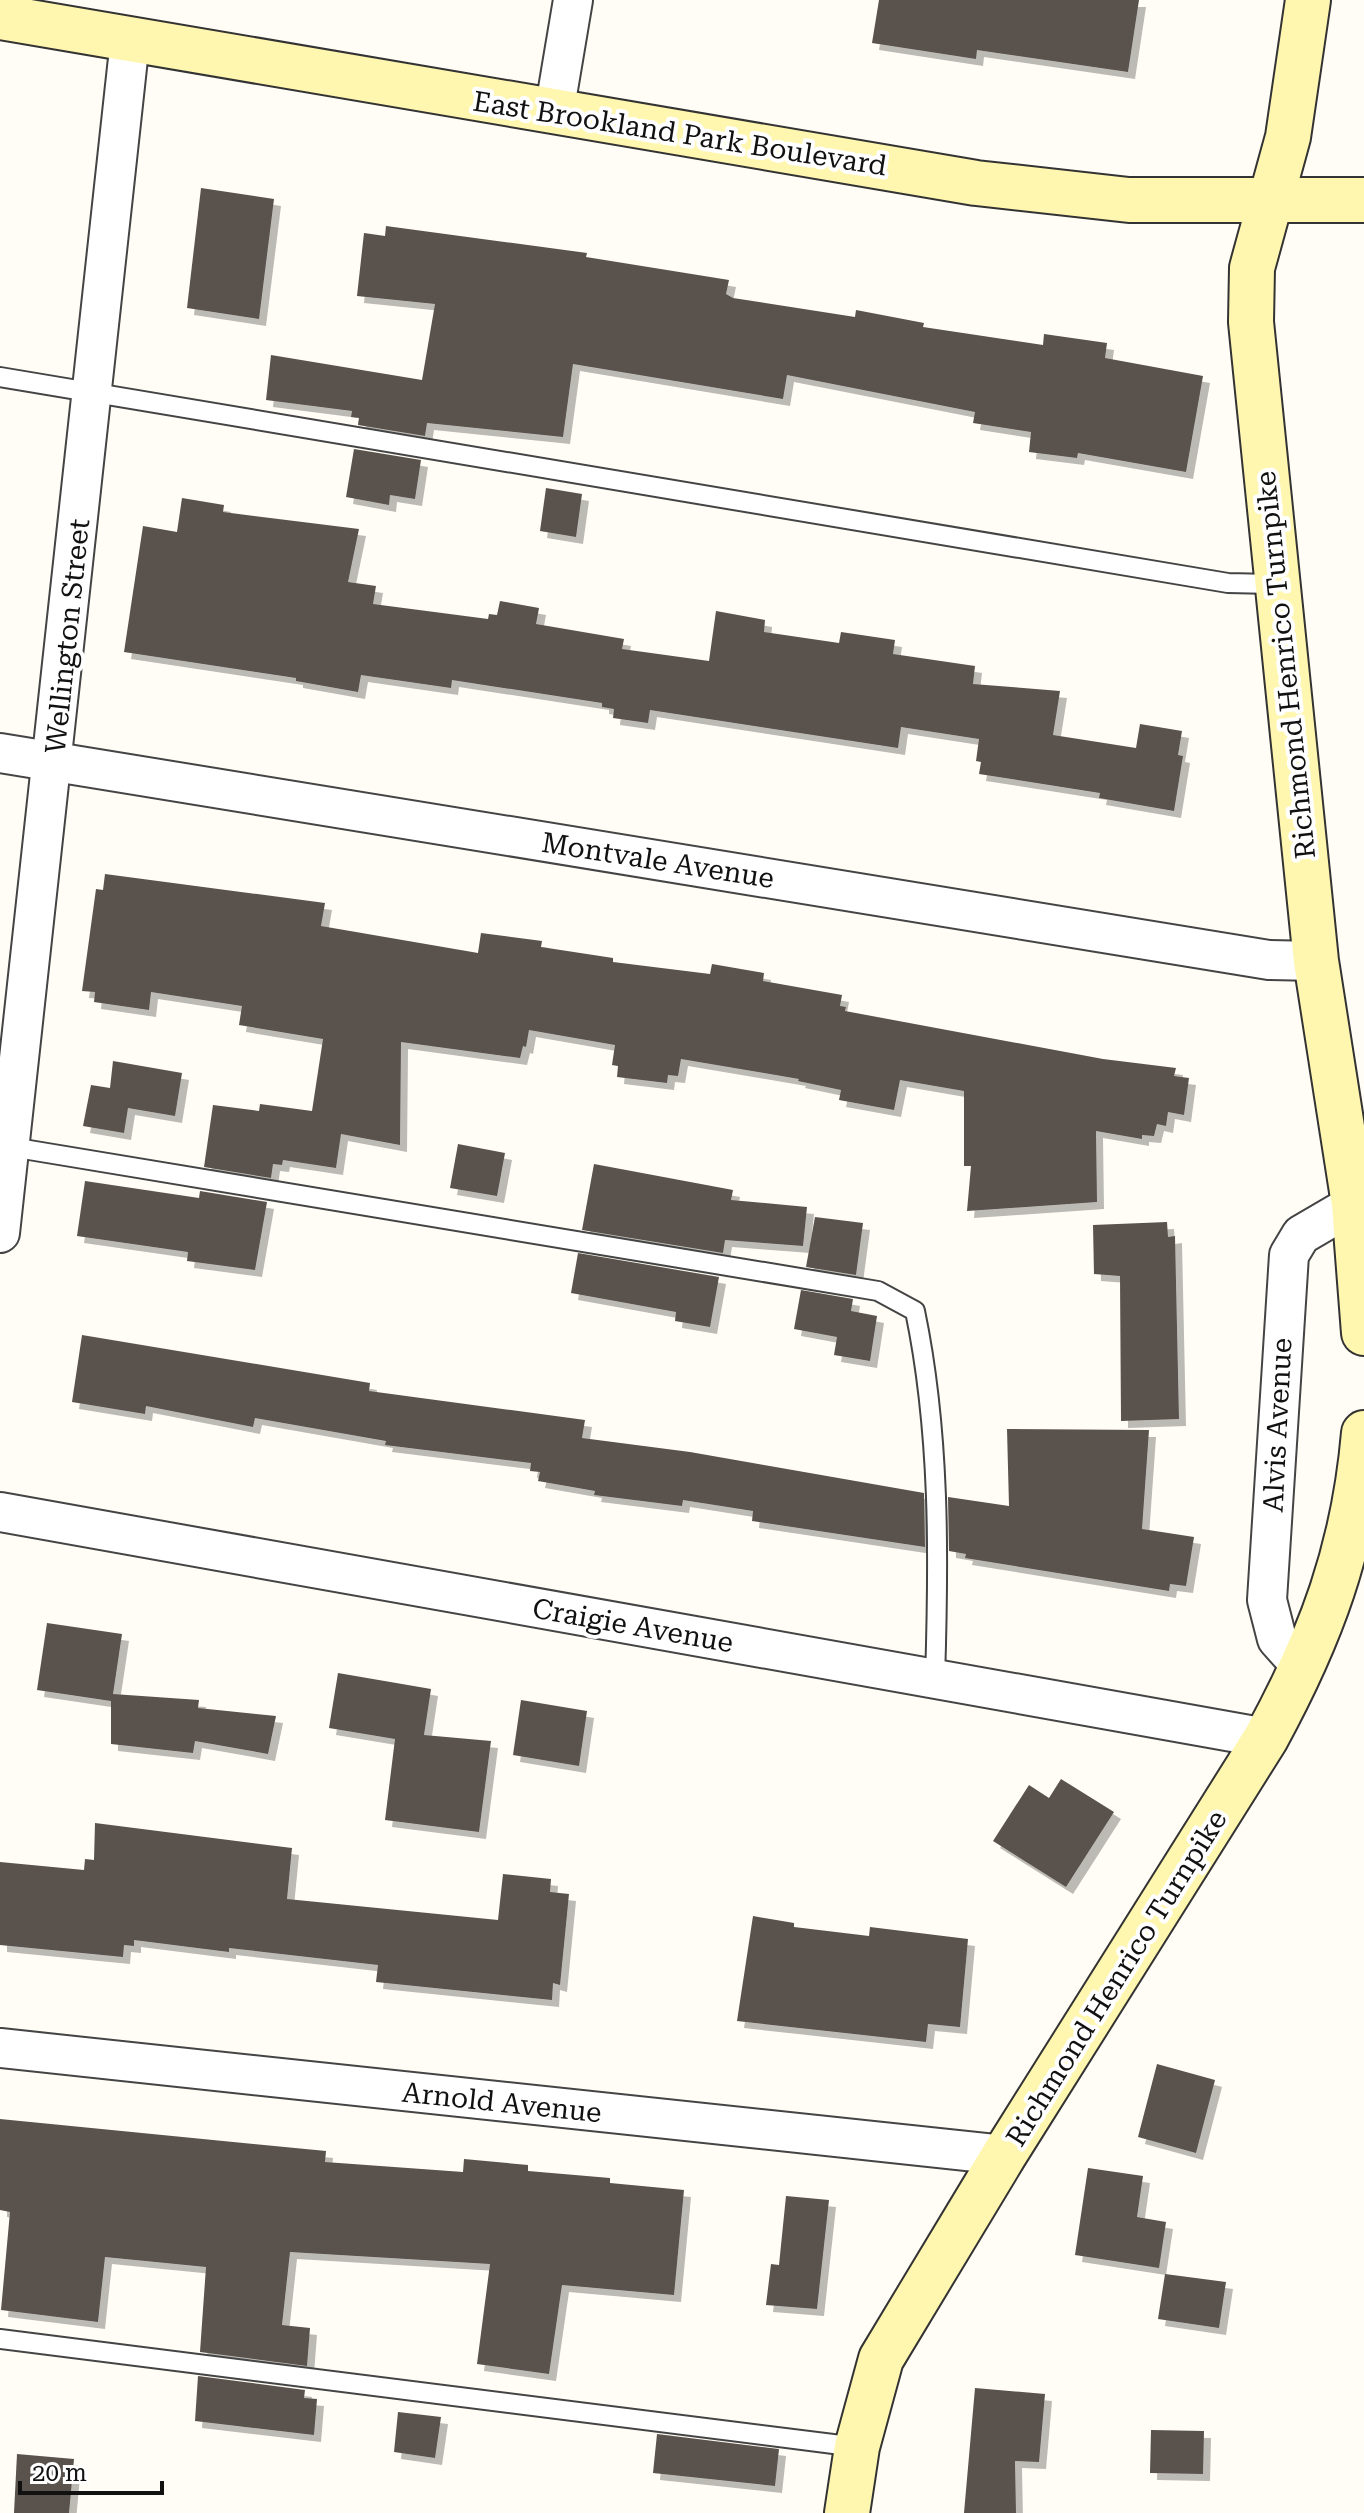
<svg xmlns="http://www.w3.org/2000/svg" width="1364" height="2513" font-family="'Roboto Serif',serif">
<style>
.building{fill:#5a524d;filter:url(#shadow)}
.lines{fill:none;stroke-linecap:round;stroke-linejoin:round}
.lane-casing{stroke:#444;stroke-width:22}
.street-casing{stroke:#444;stroke-width:42}
.secondary-casing{stroke:#333;stroke-width:48}
.lane{stroke:#fff;stroke-width:18}
.street{stroke:#fff;stroke-width:38}
.secondary{stroke:#fff6b0;stroke-width:44}
.labels{text-anchor:middle;stroke-width:8;stroke-linejoin:round;paint-order:stroke}
.street-label{font-size:28px;fill:#111;stroke:#fff}
</style>
<defs>
<filter id="shadow"><feDropShadow dx="7" dy="7" stdDeviation="0" flood-color="#0004"/></filter>
</defs>
<rect width="100%" height="100%" fill="#fffdf5"/>
<g class="building">
<path d="M879 0H1139L1128 72 977 50 976 59 872 43Z"/>
<path d="M201 188 274 199 259 319 187 308Z"/>
<path d="M386 226 587 253 586 257 729 280 726 294 733 298 855 317 856 310 924 323 923 327 1043 345 1044 334 1107 343 1105 358 1203 376 1186 472 1078 453 1077 458 1029 452 1031 432 973 423 975 412 787 375 783 399 573 364 563 437 427 423 425 436 358 425 359 418 351 417 352 411 266 400 271 355 422 380 435 304 357 296 364 233 385 236Z"/>
<path d="M354 449 421 460 415 499 390 495 389 505 346 497Z"/>
<path d="M546 488 582 494 576 537 540 531Z"/>
<path d="M182 498 224 505 223 512 359 529 348 582 376 586 373 604 488 619 489 614 497 615 500 601 539 608 536 624 624 639 622 649 709 661 716 611 765 620 764 632 839 643 841 632 895 640 893 654 975 666 973 684 1060 691 1053 735 1136 748 1140 724 1182 731 1178 755 1183 756 1174 811 1099 798 1100 793 979 774 981 762 976 761 979 739 901 727 898 748 650 710 648 723 613 718 614 709 602 707V703L452 680 451 688 361 675 358 692 296 681V678L124 652 143 526 177 532Z"/>
<path d="M105 874 325 903 321 926 478 953 481 933 542 941 541 947 613 958V962L710 974 712 964 764 973 763 981 842 995 840 1006 846 1007 845 1011 1103 1059 1176 1068 1174 1076 1189 1078 1184 1115 1168 1112 1166 1126 1157 1124 1154 1136 1142 1135V1139L1096 1131 1097 1202 967 1211 971 1166H964V1091L900 1080 894 1110 839 1100 841 1090 798 1081 799 1079 681 1059 678 1076 668 1075 667 1083 617 1077 618 1066 612 1065 615 1045 529 1030 526 1047 523 1046 520 1058 401 1042 400 1145 341 1134 336 1168 283 1160 282 1165 273 1164 271 1178 204 1167 213 1105 259 1111 260 1104 312 1111 323 1039 239 1025 242 1006 151 992 149 1010 94 1002 95 992 82 991 96 889 103 890Z"/>
<path d="M113 1061 182 1073 175 1116 128 1108 124 1133 83 1126 91 1085 110 1088Z"/>
<path d="M458 1144 505 1153 497 1196 450 1188Z"/>
<path d="M594 1164 733 1190 731 1200 807 1207 803 1246 725 1240 723 1253 582 1230Z"/>
<path d="M85 1181 199 1198 200 1191 267 1202 255 1270 187 1261 188 1252 77 1236Z"/>
<path d="M815 1217 863 1223 856 1275 806 1267Z"/>
<path d="M1167 1222 1168 1237 1175 1236 1179 1419 1121 1421 1120 1276 1094 1274 1093 1225Z"/>
<path d="M578 1253 719 1277 710 1327 675 1321 676 1312 571 1293Z"/>
<path d="M801 1290 853 1299 851 1311 877 1316 870 1361 834 1355 837 1337 794 1329Z"/>
<path d="M82 1335 370 1383 369 1391 585 1420 582 1438 690 1452 924 1493 925 1547 752 1521 753 1511 683 1500 682 1506 594 1495 595 1491 538 1481 540 1472 530 1471 531 1463 385 1445 386 1441 255 1418 253 1427 146 1406 145 1414 72 1402Z"/>
<path d="M1007 1429 1149 1430 1142 1529 1194 1537 1186 1586 1170 1584 1169 1591 965 1558 966 1554 949 1551 948 1497 1009 1506Z"/>
<path d="M47 1623 122 1634 113 1694 199 1700 198 1708 276 1716 268 1754 195 1741 193 1753 111 1744V1701L37 1690Z"/>
<path d="M338 1673 431 1689 424 1735 491 1741 479 1832 385 1820 395 1739 329 1728Z"/>
<path d="M521 1700 587 1711 579 1766 513 1755Z"/>
<path d="M1061 1779 1114 1812 1066 1887 993 1841 1029 1785 1049 1798Z"/>
<path d="M95 1823 292 1848 287 1899 498 1920 503 1874 551 1879 550 1892 569 1894 560 1985 553 1983 552 2000 376 1982 378 1965 229 1948V1952L134 1940V1946L124 1945 123 1957 0 1945V1862L84 1870 85 1859 94 1860Z"/>
<path d="M753 1916 794 1923V1927L869 1936 870 1927 968 1939 960 2027 928 2024 926 2042 737 2021Z"/>
<path d="M1157 2064 1215 2080 1196 2153 1138 2137Z"/>
<path d="M0 2119 326 2151 325 2162 463 2172 464 2159 528 2165V2171L610 2178V2183L684 2190 674 2295 562 2285 549 2374 477 2364 490 2264 290 2252 282 2325 310 2328 307 2366 200 2352 206 2267 105 2257 98 2322 1 2310 10 2212 0 2210Z"/>
<path d="M1088 2168 1143 2176 1137 2217 1166 2222 1159 2268 1075 2255Z"/>
<path d="M786 2196 829 2200 817 2309 766 2305 771 2264 779 2265Z"/>
<path d="M1165 2274 1226 2282 1219 2328 1158 2319Z"/>
<path d="M198 2376 305 2390 304 2398 317 2399 314 2435 195 2421Z"/>
<path d="M975 2388 1045 2394 1039 2462 1015 2461 1016 2513H964Z"/>
<path d="M398 2412 441 2417 435 2458 394 2452Z"/>
<path d="M1151 2430 1204 2431 1203 2474 1150 2473Z"/>
<path d="M657 2434 779 2449 775 2486 653 2473Z"/>
<path d="M17 2454 74 2459 69 2513H14Z"/>
</g>
<g class="lines">
<defs>
<g id="lane">
<path d="M0 377 1228 583 1275 584"/>
<path d="M5 1146 878 1291 915 1311C940 1431 939 1556 935 1679"/>
<path d="M0 2339 857 2447"/>
</g>
<g id="street">
<path d="M554 113 573 0"/>
<path d="M0 753 1269 960 1316 961"/>
<path d="M0 1233 130 40"/>
<path d="M0 1512 1266 1738"/>
<path d="M1303 1668 1277 1639 1267 1600 1289 1255 1301 1235 1354 1204"/>
<path d="M0 2048 1004 2155"/>
</g>
<g id="secondary">
<path d="M1308 0 1288 137 1252 268 1251 322 1316 961 1354 1204 1364 1333"/>
<path d="M0 17 976 183 1129 200H1364"/>
<path d="M847 2513 857 2447 881 2359 1004 2155 1266 1738C1321 1637 1354 1549 1364 1433"/>
</g>
</defs>
<use href="#lane" class="lane-casing"/>
<use href="#street" class="street-casing"/>
<use href="#secondary" class="secondary-casing"/>
<use href="#lane" class="lane"/>
<use href="#street" class="street"/>
<use href="#secondary" class="secondary"/>
</g>
<g class="labels">
<g class="street-label">
<text transform="translate(680 133) rotate(9)" y="10">East Brookland Park Boulevard</text>
<text transform="translate(67 636) rotate(-84)" y="10">Wellington Street</text>
<text transform="translate(1285 665) rotate(-96)" y="10">Richmond Henrico Turnpike</text>
<text transform="translate(658 860) rotate(9)" y="10">Montvale Avenue</text>
<text transform="translate(1277 1425) rotate(-87)" y="10">Alvis Avenue</text>
<text transform="translate(633 1625) rotate(10)" y="10">Craigie Avenue</text>
<text transform="translate(1116 1978) rotate(-58)" y="10">Richmond Henrico Turnpike</text>
<text transform="translate(502 2102) rotate(6)" y="10">Arnold Avenue</text>
</g>
</g>
<path d="M20 2481v12h142v-12" fill="none" stroke="#111111" stroke-width="4"/>
<text x="32" y="2481" font-size="24" fill="#111111" stroke="#ffffff" stroke-width="6" paint-order="stroke">20 m</text>
</svg>
